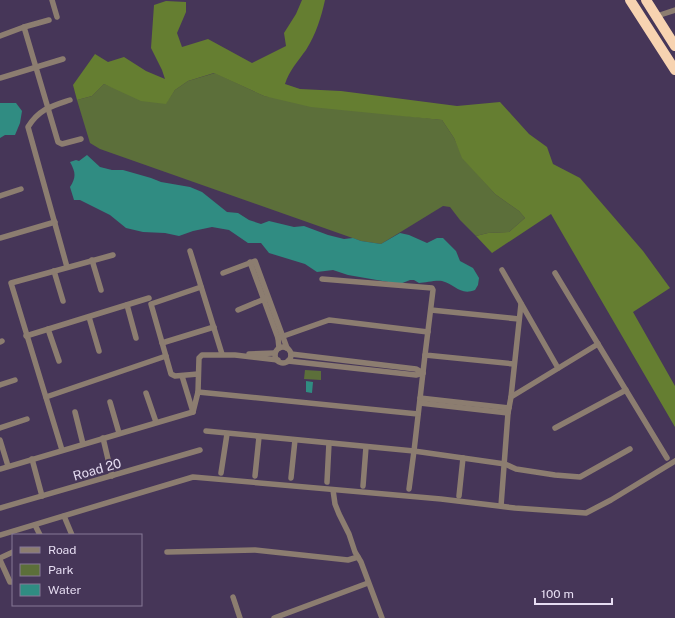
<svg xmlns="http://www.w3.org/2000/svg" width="675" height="618" font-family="'Public Sans',sans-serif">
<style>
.green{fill:#5c6f3a}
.forest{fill:#657e31}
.water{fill:#308c82}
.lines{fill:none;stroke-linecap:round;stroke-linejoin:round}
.street{stroke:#8c7d70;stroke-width:5.5}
.highway{stroke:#f7d3b1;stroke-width:10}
.labels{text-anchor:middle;stroke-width:4;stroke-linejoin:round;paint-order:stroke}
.street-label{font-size:13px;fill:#e6ddf2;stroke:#463658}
</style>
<rect width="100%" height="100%" fill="#463658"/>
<g class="green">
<path d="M215 73 264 96 390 114 442 120 454 138 463 158 495 194 519 211 525 218 509 232 488 233 476 236 460 220 450 207 443 206 381 244 361 241 100 149 90 143 77 100 92 96 104 84 120 90 166 103 175 90 188 81Z"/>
<path d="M305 370 321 371V380L304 379Z"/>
</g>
<path class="forest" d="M302 0H325C321 18 316 34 306 50 298 61 289 71 285 84L300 89 341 91 457 106 500 102 529 134 547 147 553 164 580 178 643 251 670 288 633 312 675 386V427L551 214 492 253 476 236 488 233 509 232 525 218 519 211 495 194 462 158 454 138 442 120 311 107 264 96 214 73 188 81 175 90 166 104 141 101 104 84 92 96 77 100 73 85 95 54 108 62 124 57 146 71 165 79 162 70 151 48 154 5 166 1 186 2V12L177 33 182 47 208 39 252 63 286 46 284 33 296 14Z"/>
<g class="water">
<path d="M0 103H16L22 111 20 123 15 135H5L0 138Z"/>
<path d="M87 155 100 167 112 170H123L151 178 161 182 190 187 202 192 227 212 238 213 249 220 261 224 269 221 294 227 304 226 328 235 344 239 353 238 361 241 381 244 400 233 409 235 427 243 437 238H443L456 251 460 261 473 268 479 278 478 285 475 290C460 296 455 284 442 281 435 280 425 283 419 283L414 280H410L400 284 348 275 333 270 317 272 305 264 269 253 261 243H248L229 230 212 227 193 231 179 236 165 233 143 232 126 228 110 215 80 200H74L70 187C76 177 76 173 70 162L76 160 79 161Z"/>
<path d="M306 381 313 382 312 393 306 392Z"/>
</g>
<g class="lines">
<g class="street">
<path d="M52 0 57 17"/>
<path d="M657 16 675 10"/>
<path d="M24 27 49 20"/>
<path d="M0 36 24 27 58 142 62 144 81 139"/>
<path d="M0 78 63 59"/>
<path d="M0 196 21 189"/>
<path d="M0 238 55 222"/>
<path d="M190 251 222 354"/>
<path d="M92 260 101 290"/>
<path d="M250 262 278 338 279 348"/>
<path d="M67 267 28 127C39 109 52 106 70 100"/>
<path d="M502 270 558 368"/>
<path d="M54 271 63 301"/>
<path d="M223 273 255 261 287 348"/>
<path d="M555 273 667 458"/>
<path d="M322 279 432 288 433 290 425 355 514 364"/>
<path d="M127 305 136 338"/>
<path d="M238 310 267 298"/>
<path d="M431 310 519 319"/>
<path d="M89 317 99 351"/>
<path d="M48 329 59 361"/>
<path d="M26 336 149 298"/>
<path d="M278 338 329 320 428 332"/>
<path d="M0 342 2 341"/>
<path d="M162 343 214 327"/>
<circle cx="283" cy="355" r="8"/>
<path d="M249 354 275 353"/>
<path d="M291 354 416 369 423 373"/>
<path d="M425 355 414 451 505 464 516 469 555 475 580 477 630 449"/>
<path d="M288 361 416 375 423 373"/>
<path d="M198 374 175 376 171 374 151 304 201 287"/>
<path d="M182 376 193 412"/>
<path d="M0 385 15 380"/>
<path d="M198 392 199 358 202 355H235L278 360"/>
<path d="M146 393 156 422"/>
<path d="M46 397 166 356"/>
<path d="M511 397 521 304"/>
<path d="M420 398 509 408"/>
<path d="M110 402 119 433"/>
<path d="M420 403 508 413"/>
<path d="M75 412 83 444"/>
<path d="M0 428 27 419"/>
<path d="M555 428 626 390"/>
<path d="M206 431 414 451 409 489"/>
<path d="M103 438 112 476"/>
<path d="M0 440 8 466"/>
<path d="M62 450 11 283 113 255"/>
<path d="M32 459 42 496"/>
<path d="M0 469 193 412 198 392 418 414"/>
<path d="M221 473 227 434"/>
<path d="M255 476 259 437"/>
<path d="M291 478 295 440"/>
<path d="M327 482 329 443"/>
<path d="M363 486 366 447"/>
<path d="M333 490 335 504 339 514 349 534 355 552 361 562 382 618"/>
<path d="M459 496 463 458"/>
<path d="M501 506 508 413 511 397 598 344"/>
<path d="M0 508 200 450"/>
<path d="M64 516 72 535"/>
<path d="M35 525 40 535"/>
<path d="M0 535 193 477 441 499 515 508 586 513 611 500 675 461"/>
<path d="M167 552 255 550 348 560 358 557"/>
<path d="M0 558 13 552"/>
<path d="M0 560 10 582H13"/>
<path d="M233 597 240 618"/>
<path d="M274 618 368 583"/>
</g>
<g class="highway">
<path d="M630 0 675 70"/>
<path d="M646 0 675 46"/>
</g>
</g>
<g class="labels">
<g class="street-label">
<text transform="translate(97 469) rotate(-16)" y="5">Road 20</text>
</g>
</g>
<rect x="12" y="534" width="130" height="72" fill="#463658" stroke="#867996"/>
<rect x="20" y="547" width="20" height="6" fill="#8c7d70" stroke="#867996"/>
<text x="48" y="554" font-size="12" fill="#e6ddf2">Road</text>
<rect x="20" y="564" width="20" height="12" fill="#5c6f3a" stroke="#867996"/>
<text x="48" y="574" font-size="12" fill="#e6ddf2">Park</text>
<rect x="20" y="584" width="20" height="12" fill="#308c82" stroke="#867996"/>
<text x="48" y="594" font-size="12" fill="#e6ddf2">Water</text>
<path d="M535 598v6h77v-6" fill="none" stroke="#e6ddf2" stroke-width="2"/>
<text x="541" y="598" font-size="12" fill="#e6ddf2" stroke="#463658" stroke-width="3" paint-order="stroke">100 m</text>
</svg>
